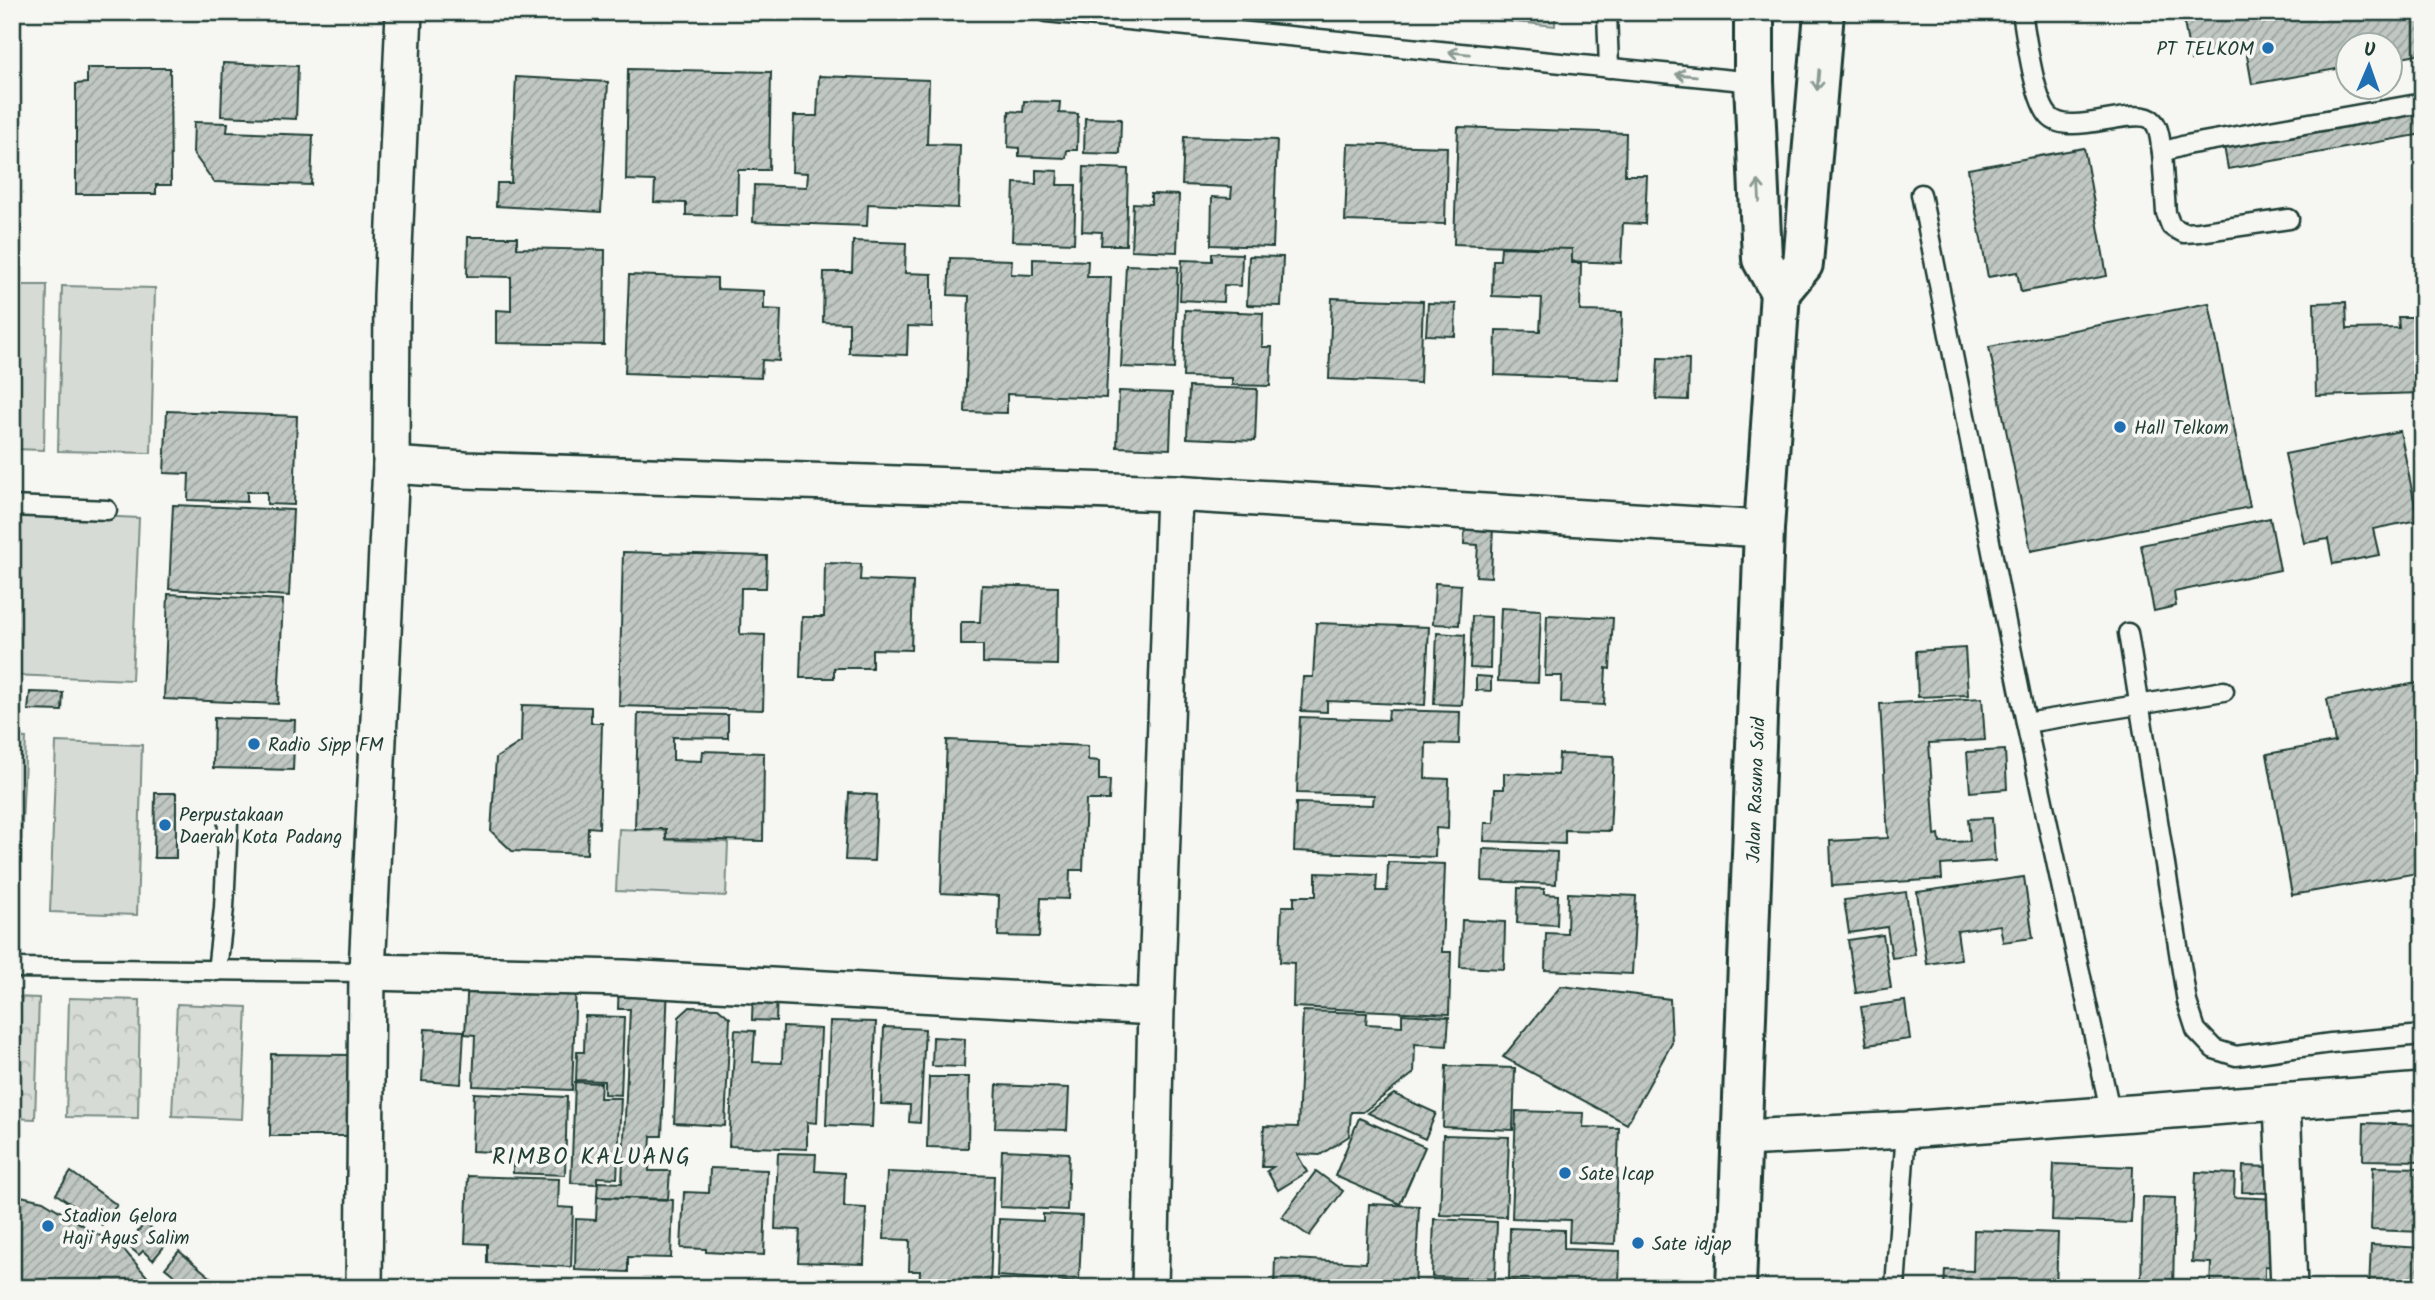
<svg xmlns="http://www.w3.org/2000/svg" width="2435" height="1300" font-family="Kalam,sans-serif">
<style>
.grass{fill:#d6dbd6;stroke:#7a8c85;stroke-width:2}
.park{fill:url(#park-crowns);stroke:#7a8c85;stroke-width:2}
.building{fill:url(#building-hatch);stroke:#1f3d34;stroke-width:2}
.lines{fill:none;stroke-linecap:round;stroke-linejoin:round}
.service-casing{stroke:#1f3d34;stroke-width:23}
.minor-casing{stroke:#1f3d34;stroke-width:40}
.primary-casing{stroke:#1f3d34;stroke-width:44}
.service{stroke:#f6f6f2;stroke-width:18}
.minor{stroke:#f6f6f2;stroke-width:35}
.primary{stroke:#f6f6f2;stroke-width:38}
.oneway{stroke:#8a9a93}
.poi-dot{fill:#1f6fb2;stroke:#f6f6f2;stroke-width:2.5}
.labels{text-anchor:middle;stroke-width:7;stroke-linejoin:round;paint-order:stroke}
.poi-label{font-size:19px;fill:#1f3d34;stroke:#f6f6f2;text-anchor:start}
.street-label{font-size:19px;fill:#1f3d34;stroke:#f6f6f2}
.quarter-label{font-size:23px;letter-spacing:2px;fill:#1f3d34;stroke:#f6f6f2}
</style>
<defs>
<pattern id="park-crowns" width="20" height="18" patternUnits="userSpaceOnUse" patternTransform="scale(1.75)"><rect width="20" height="18" fill="#d6dbd6"/><path d="M2 6a3 3 0 1 1 6 0M12 15a3 3 0 1 1 6 0" fill="none" stroke="#b7bdb8"/></pattern>
<pattern id="building-hatch" width="6" height="6" patternUnits="userSpaceOnUse" patternTransform="scale(1.75)"><rect width="6" height="6" fill="#c1c8c3"/><path d="M-1 1l2-2M0 6l6-6M5 7l2-2" fill="none" stroke="#9ca49f"/></pattern>
</defs>
<rect width="100%" height="100%" fill="#f6f6f2"/>
<filter id="ink" filterUnits="userSpaceOnUse"><feTurbulence type="fractalNoise" baseFrequency=".0143" numOctaves="2"/><feDisplacementMap in="SourceGraphic" scale="14" xChannelSelector="R" yChannelSelector="G"/><feConvolveMatrix kernelMatrix="1 2 1 2 8 2 1 2 1" color-interpolation-filters="sRGB"/></filter>
<g filter="url(#ink)">
<g class="grass">
<path d="M12 285H47L44 450 12 449Z"/>
<path d="M62 286 155 288 151 453 58 451Z"/>
<path d="M12 512 139 518 132 680 12 675Z"/>
<path d="M12 737 26 738 18 909H12Z"/>
<path d="M56 742 142 745 137 915 50 912Z"/>
<path d="M619 829 665 831 666 840 728 842 726 896 616 891Z"/>
</g>
<g class="park">
<path d="M1415 12H1555V26Z"/>
<path d="M12 997 39 998 35 1119 12 1118Z"/>
<path d="M69 998 140 1000 138 1118 66 1117Z"/>
<path d="M177 1004 247 1007 242 1119 172 1116Z"/>
</g>
<g class="building">
<path d="M2182 12H2423V53L2390 59V46H2348V67L2252 84 2246 50 2191 60Z"/>
<path d="M223 63 298 66 296 119 221 116Z"/>
<path d="M87 68H170L171 185H156V194H76V84L87 83Z"/>
<path d="M628 69 771 72 769 170H738L737 216 686 215V203L654 202 655 181 626 180Z"/>
<path d="M819 76 929 80 927 144 960 145 958 208 868 204 867 226 753 222 754 185 807 187 808 173 792 172 794 116H817Z"/>
<path d="M516 77 608 82 601 212 496 206 497 183H511Z"/>
<rect x="12" y="98" width="5" height="106"/>
<path d="M1024 101 1060 102 1059 113 1078 114 1077 150H1067L1066 158 1019 156V148L1008 147 1009 111 1023 112Z"/>
<path d="M2423 110V134L2228 169 2224 146Z"/>
<path d="M1085 118 1121 119 1120 154 1084 153Z"/>
<path d="M194 122 228 123 227 132 313 135 311 185 214 182 193 153Z"/>
<path d="M1458 127 1626 133 1625 175H1647L1645 224 1623 223 1621 263 1535 260V247L1454 244Z"/>
<path d="M1184 137 1277 140 1273 247 1211 245 1212 197 1231 198 1232 187 1182 185Z"/>
<path d="M1348 144 1447 147 1445 224 1345 221Z"/>
<path d="M2084 148 2107 276 2021 292 2017 272 1988 277 1968 169Z"/>
<path d="M1084 167 1128 169 1126 245H1101L1102 232 1082 231Z"/>
<path d="M1036 170 1058 171 1057 185H1076L1074 243 1012 241 1014 183 1036 184Z"/>
<path d="M1151 194 1179 195 1177 252 1131 250 1133 203 1151 204Z"/>
<path d="M468 237H517V248L605 250 604 345 496 343V310L511 311V277L467 276Z"/>
<path d="M853 241 906 243 905 273 932 274V327L908 326 907 355 849 353V323L823 322 824 272H852Z"/>
<path d="M1501 247 1572 249V263H1581L1580 311 1622 312 1620 380 1495 375 1496 330 1540 331 1542 298 1492 296 1493 260H1500Z"/>
<path d="M1212 253 1242 254 1241 286 1224 285 1223 302 1180 300 1182 260 1212 261Z"/>
<path d="M1249 256 1283 257 1281 306 1247 305Z"/>
<path d="M950 258 1012 260 1011 274 1033 275V259L1088 261 1087 277H1111L1106 398 1007 394V413L965 412 969 296 948 295Z"/>
<path d="M1126 265 1178 267 1174 369 1121 367Z"/>
<path d="M629 275 717 278V289L764 291V309L781 310 779 361 762 360 761 378 625 373Z"/>
<path d="M1332 298 1423 301 1420 383 1329 379Z"/>
<path d="M2346 302 2347 329 2399 328 2398 317H2423V393L2316 396 2314 303Z"/>
<path d="M1428 303 1456 304 1455 336 1426 335Z"/>
<path d="M2209 303 2250 507 2031 551 1989 347Z"/>
<path d="M1185 310 1263 313 1262 347H1272L1270 386 1232 385V378L1183 377Z"/>
<path d="M1658 358 1689 359 1688 400 1656 399Z"/>
<path d="M1189 387 1257 389 1255 441 1187 438Z"/>
<path d="M1119 391 1172 393 1170 449 1117 447Z"/>
<path d="M167 411 297 416 294 505 267 504V492H247V502L188 500 189 474 164 473Z"/>
<path d="M2400 431 2418 520 2373 529 2379 555 2333 564 2328 539 2304 543 2285 454Z"/>
<path d="M173 505 293 510 289 596 169 589Z"/>
<path d="M2270 518 2280 570 2174 592 2176 606 2154 611 2141 545Z"/>
<path d="M1465 524 1493 526 1491 577 1476 576 1478 545 1464 544Z"/>
<path d="M623 552 767 556 766 588H741L740 634 765 635 763 710 619 706Z"/>
<path d="M825 563 861 564 860 580 913 582 911 650 872 649V668H834V678H800L802 617H824Z"/>
<path d="M1435 583 1461 585 1459 625 1433 624Z"/>
<path d="M982 585 1058 587 1057 665 983 663V645H961V622H980Z"/>
<path d="M168 594 283 600 278 704 164 699Z"/>
<path d="M1501 608 1541 610 1538 683 1498 681Z"/>
<path d="M1547 615 1613 618 1610 669 1606 668 1604 705 1561 703 1562 676H1545Z"/>
<path d="M1472 616 1491 617 1490 669 1470 668Z"/>
<path d="M1316 623 1429 627 1425 705 1327 701V712L1301 711 1303 677H1313Z"/>
<path d="M1437 633 1465 635 1462 705 1434 704Z"/>
<path d="M1965 648 1968 695 1918 697 1916 651Z"/>
<path d="M1476 676 1491 677V691L1476 690Z"/>
<path d="M2423 682V872L2292 895 2267 754 2335 742 2327 699Z"/>
<path d="M30 692 63 693 62 711 28 710Z"/>
<path d="M1982 698 1985 740 1929 743 1935 835 1939 834 1940 843 1970 841 1968 819 1992 818 1995 861 1941 865 1942 879 1832 886 1830 841 1888 838 1880 704Z"/>
<path d="M522 705 591 707V723H602L599 828 588 827 587 854 512 851 491 831 496 758 521 742Z"/>
<path d="M1389 710 1460 712 1459 744 1426 743 1425 778 1449 779 1448 829 1436 828 1435 857 1294 851 1296 803 1373 805 1374 795 1297 793 1300 717 1388 720Z"/>
<path d="M638 713 728 715V738L673 737V760L702 761 703 751 764 753 763 841 666 839V829H635Z"/>
<path d="M214 718 295 720 293 770 213 768Z"/>
<path d="M947 740 1088 746V760L1099 761V780H1110L1109 800H1086L1083 870H1070L1069 899 1041 898 1039 937 998 936 999 896 941 893Z"/>
<path d="M2005 750 2007 789 1970 792 1967 752Z"/>
<path d="M1559 754 1614 756 1610 831 1565 830V844L1484 841 1485 823H1494L1495 789H1504V773L1558 775Z"/>
<path d="M155 793H176V858H154Z"/>
<path d="M849 793 877 795 874 861 845 860Z"/>
<path d="M1483 849 1557 852 1556 884 1482 881Z"/>
<path d="M1388 862 1445 864 1442 952H1451L1449 1014 1293 1007 1294 963 1280 962 1282 906H1294V896H1316V873L1377 875 1376 891H1387Z"/>
<path d="M2024 877 2033 938 2003 942 2000 925 1957 931 1961 959 1927 964 1917 892Z"/>
<path d="M1518 888 1544 889V894L1558 895 1557 925 1517 923Z"/>
<path d="M1906 892 1915 955 1892 958 1887 927 1849 933 1844 900Z"/>
<path d="M1568 893 1636 896 1632 974 1545 970 1546 933 1567 934Z"/>
<path d="M1462 920 1505 922 1504 969 1460 967Z"/>
<path d="M1883 935 1891 988 1856 993 1848 940Z"/>
<path d="M468 979 576 982 572 1090 473 1086 475 1035 465 1034Z"/>
<path d="M619 981 668 984 662 1136H651L649 1171H670L668 1199 597 1197 598 1182 622 1183 630 1009H618Z"/>
<path d="M1561 986 1670 999 1672 1043 1627 1124 1503 1057Z"/>
<path d="M753 991 777 992 776 1021 752 1020Z"/>
<path d="M1905 1001 1910 1039 1867 1045 1861 1007Z"/>
<path d="M690 1007 718 1008 730 1018 725 1126 674 1123 679 1017Z"/>
<path d="M1303 1011 1367 1013 1366 1024 1402 1026V1014L1449 1017 1447 1046 1415 1044 1414 1073 1363 1112H1351L1349 1136 1320 1155 1297 1154 1307 1172 1278 1190 1267 1171 1273 1167H1262L1264 1126 1298 1127Z"/>
<path d="M585 1016 624 1017 621 1095 604 1094V1081L576 1080 577 1052H584Z"/>
<path d="M830 1021 876 1022 872 1127 826 1125Z"/>
<path d="M783 1027 821 1029 817 1123 807 1122V1149L729 1146 735 1030 755 1031 753 1062 782 1063Z"/>
<path d="M884 1027 925 1029 920 1123 909 1122 910 1105 881 1104Z"/>
<path d="M425 1029 464 1031 461 1084 422 1081Z"/>
<path d="M933 1037 965 1039 964 1067 932 1066Z"/>
<path d="M271 1054 349 1055 347 1136H270Z"/>
<path d="M1446 1066 1515 1068 1513 1130 1443 1127Z"/>
<path d="M929 1077H969L968 1148 927 1147Z"/>
<path d="M575 1082 601 1083 600 1098H621L617 1178 597 1177V1184L571 1183Z"/>
<path d="M997 1085 1069 1088 1067 1130 995 1128Z"/>
<path d="M474 1093 567 1097 565 1175 513 1173V1153L472 1151Z"/>
<path d="M1394 1094 1436 1113 1425 1139 1368 1113Z"/>
<path d="M1516 1111 1584 1113 1583 1127 1619 1128 1615 1244 1569 1242 1570 1220 1512 1218Z"/>
<path d="M1359 1118 1425 1147 1400 1204 1335 1176Z"/>
<path d="M2364 1123 2423 1125V1161L2363 1160Z"/>
<path d="M1443 1135 1509 1137 1506 1217 1440 1215Z"/>
<path d="M1002 1150 1069 1153 1067 1210 1000 1207Z"/>
<path d="M778 1153 816 1154 815 1171 845 1173 844 1207 866 1208 864 1264 798 1262 800 1230 775 1229Z"/>
<path d="M2054 1164 2133 1167 2131 1223 2052 1220Z"/>
<path d="M2243 1166 2269 1167 2268 1193 2242 1192Z"/>
<path d="M2373 1167 2423 1168V1232L2371 1230Z"/>
<path d="M710 1168 767 1170 764 1255 706 1252V1249L681 1248 684 1192 709 1193Z"/>
<path d="M1316 1171 1343 1191 1309 1236 1282 1217Z"/>
<path d="M71 1172 117 1205 102 1225 56 1194Z"/>
<path d="M887 1172 994 1176 990 1288H919L920 1271H909L910 1240 884 1239Z"/>
<path d="M2196 1172 2235 1174 2234 1197 2278 1199 2275 1267 2265 1266V1288H2210L2211 1263 2192 1262Z"/>
<path d="M468 1176 559 1179 558 1207 573 1208 571 1267 487 1263V1244L465 1243Z"/>
<path d="M12 1194 43 1201 125 1251 157 1288H32L12 1275Z"/>
<path d="M597 1197 673 1200 671 1258 628 1257V1272L575 1270 576 1219 596 1220Z"/>
<path d="M2143 1197 2175 1198 2173 1288H2141Z"/>
<path d="M1369 1204 1419 1206 1415 1288H1274L1275 1258 1366 1263Z"/>
<path d="M1043 1214 1082 1216 1079 1282 997 1276 999 1219 1043 1221Z"/>
<path d="M1434 1219 1497 1222 1495 1279 1432 1277Z"/>
<path d="M145 1223 168 1242 153 1260 143 1251 139 1255 127 1245Z"/>
<path d="M1510 1228 1564 1230V1249L1620 1251 1619 1285 1509 1281Z"/>
<path d="M1974 1230 2058 1233 2056 1288H1944L1945 1270 1973 1271Z"/>
<path d="M2371 1245 2423 1248V1288H2369Z"/>
<path d="M179 1251 214 1280 207 1288H190L165 1268Z"/>
<path d="M1425 1282 1471 1283V1288H1425Z"/>
</g>
<g class="lines">
<defs>
<g id="service">
<path d="M1046 12 1754 82"/>
<path d="M1607 12 1609 68"/>
<path d="M2022 12C2026 36 2034 100 2049 116 2069 139 2137 104 2153 121 2160 128 2160 142 2162 152"/>
<path d="M1921 194 2026 723 2111 1115"/>
<path d="M2289 219 2199 232 2184 233 2171 226 2166 213 2162 152 2186 145 2423 103"/>
<path d="M12 506 107 510"/>
<path d="M2128 633 2187 1002 2196 1030 2214 1049 2236 1056 2331 1043 2423 1035"/>
<path d="M2026 723 2224 691"/>
<path d="M12 968 367 972"/>
<path d="M217 971 224 908 228 822"/>
<path d="M1895 1288 1906 1130"/>
</g>
<g id="minor">
<path d="M391 465 465 470 1174 493 1764 529"/>
<path d="M367 972 624 978 1156 1007"/>
<path d="M2282 1102 2289 1288"/>
<path d="M1743 1138 1906 1130 2423 1091"/>
<path d="M364 1288 367 972 391 465 392 296 404 12"/>
<path d="M1150 1288 1156 1007 1174 493"/>
</g>
<g id="primary">
<path d="M1754 12V82L1762 259 1780 292"/>
<path d="M1780 292 1803 264 1824 12"/>
<path d="M1736 1288 1764 529 1780 292"/>
</g>
</defs>
<use href="#service" class="service-casing"/>
<use href="#minor" class="minor-casing"/>
<use href="#primary" class="primary-casing"/>
<use href="#service" class="service"/>
<use href="#minor" class="minor"/>
<use href="#primary" class="primary"/>
</g>
<defs><path id="oneway-shaft" d="M-6 0H5M1.5-3L5.5 0L1.5 3" fill="none" stroke-width="1.6" stroke-linecap="round" stroke-linejoin="round" transform="scale(1.75)"/></defs>
<g class="oneway">
<use href="#oneway-shaft" transform="translate(1459 53) rotate(-174)"/>
<use href="#oneway-shaft" transform="translate(1686 75) rotate(-175)"/>
<use href="#oneway-shaft" transform="translate(1818 80) rotate(95)"/>
<use href="#oneway-shaft" transform="translate(1759 191) rotate(-93)"/>
</g>
</g>
<g class="poi-dot">
<circle cx="2268" cy="48" r="7"/>
<circle cx="2120" cy="427" r="7"/>
<circle cx="254" cy="744" r="7"/>
<circle cx="165" cy="825" r="7"/>
<circle cx="1565" cy="1173" r="7"/>
<circle cx="48" cy="1226" r="7"/>
<circle cx="1638" cy="1243" r="7"/>
</g>
<g class="labels">
<g class="poi-label">
<text x="2254" y="55" text-anchor="end">PT TELKOM</text>
<text x="2134" y="434">Hall Telkom</text>
<text x="268" y="751">Radio Sipp FM</text>
<text x="179" y="821">Perpustakaan<tspan x="179" dy="22">Daerah Kota Padang</tspan></text>
<text x="1579" y="1180">Sate Icap</text>
<text x="62" y="1222">Stadion Gelora<tspan x="62" dy="22">Haji Agus Salim</tspan></text>
<text x="1652" y="1250">Sate idjap</text>
</g>
<g class="street-label">
<text transform="translate(1755 790) rotate(-88)" y="7">Jalan Rasuna Said</text>
</g>
<g class="quarter-label">
<text x="592" y="1164">RIMBO KALUANG</text>
</g>
</g>
<rect width="2435" height="1300" fill="none" stroke="#f6f6f2" stroke-width="42"/>
<rect x="21" y="21" width="2393" height="1258" fill="none" stroke="#1f3d34" stroke-width="2.5" filter="url(#ink)"/>
<g transform="translate(2369 66) rotate(2)"><circle r="33" fill="#f6f6f2" stroke="#a0aca6" stroke-width="2"/>
<path d="M0-5L12 26L0 18L-12 26Z" fill="#1f6fb2"/>
<text y="-10" font-size="19" font-weight="bold" text-anchor="middle" fill="#1f3d34">U</text>
</g>
</svg>
